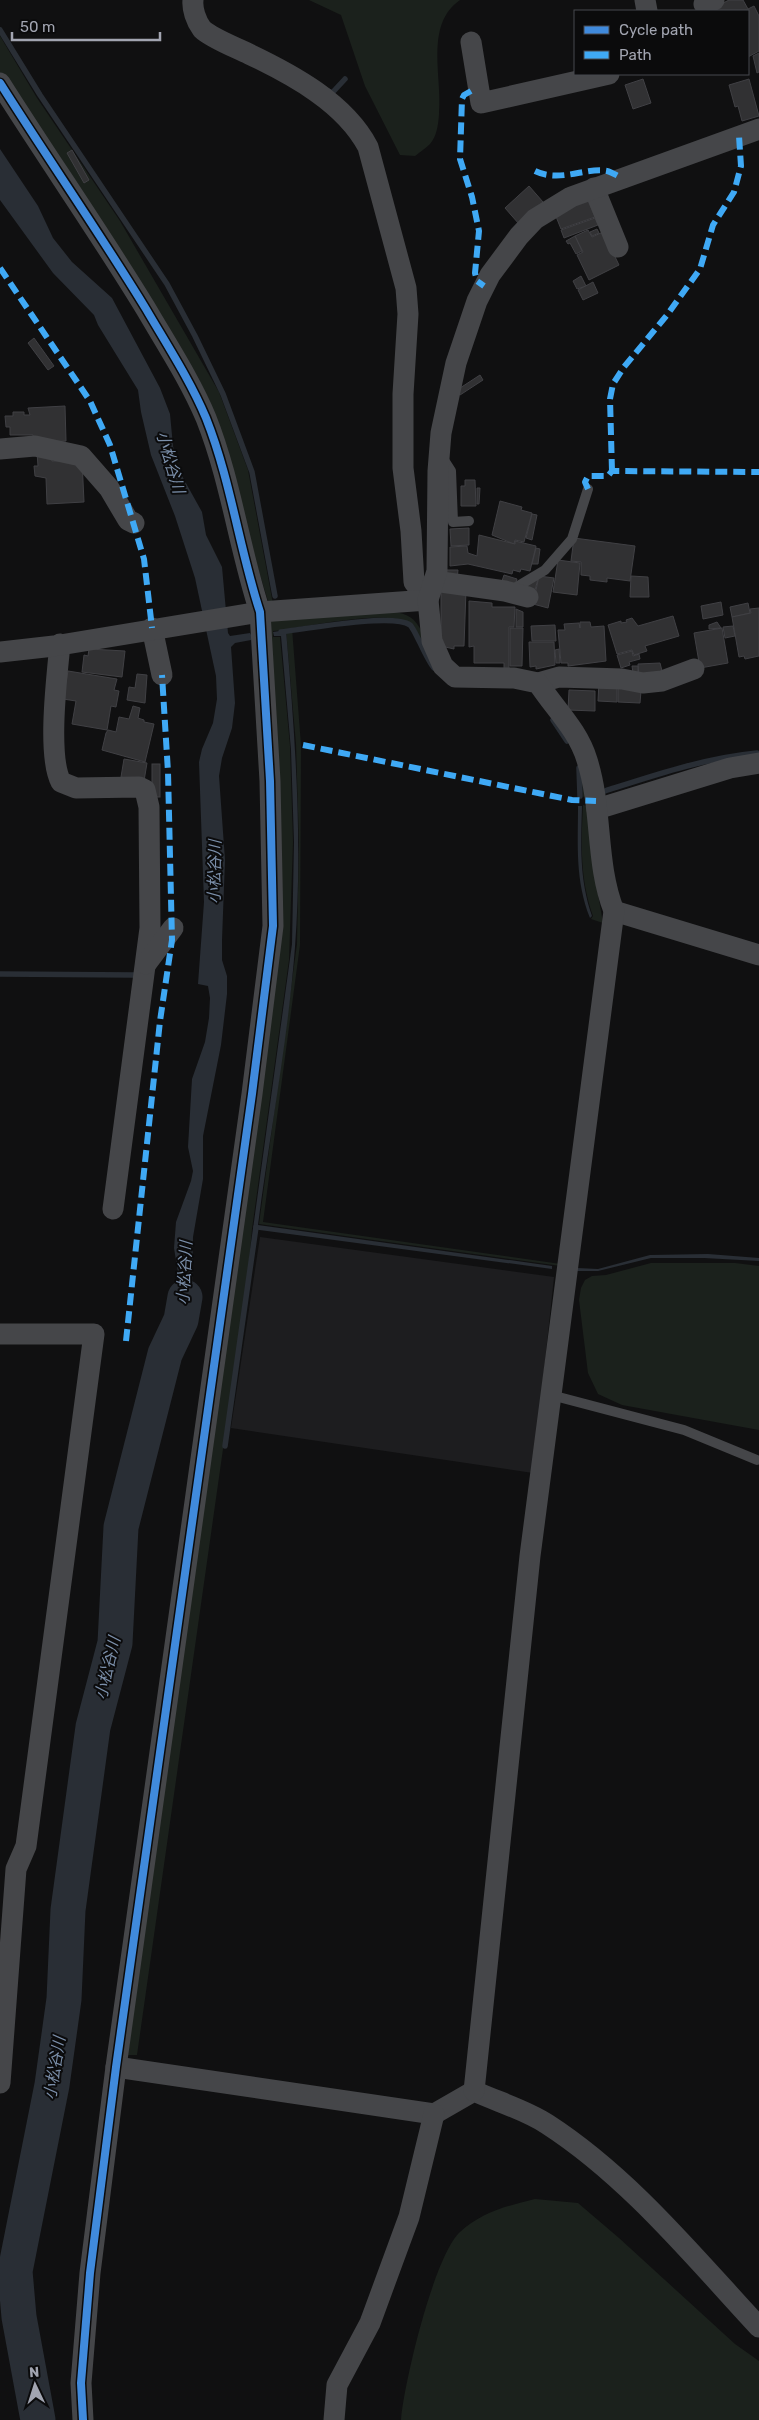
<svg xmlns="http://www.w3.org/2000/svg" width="759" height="2420" font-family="Rubik,'Noto Sans JP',sans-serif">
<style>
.built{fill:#1d1d1f}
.green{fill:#1b211c}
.water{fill:#292e35}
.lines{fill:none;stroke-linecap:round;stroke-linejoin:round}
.stream{stroke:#292e35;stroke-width:5.5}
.river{stroke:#292e35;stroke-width:35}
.building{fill:#313133;stroke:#404044}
.lane{stroke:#454649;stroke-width:10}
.street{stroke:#454649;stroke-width:21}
.quiet{stroke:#3fa9f5;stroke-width:6;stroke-dasharray:12 6;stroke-linecap:butt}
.cycleway-casing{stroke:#0b0b0c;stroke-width:11}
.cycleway{stroke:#408adc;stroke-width:8}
.labels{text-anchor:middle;stroke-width:4;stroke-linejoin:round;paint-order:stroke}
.water-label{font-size:16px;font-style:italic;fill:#7b8faa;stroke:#0b0b0c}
</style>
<rect width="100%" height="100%" fill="#101011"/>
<path class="built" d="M260 1237 554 1277 533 1473 231 1428Z"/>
<g class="green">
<path d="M309 0H460C424 25 443 77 439 115 438 125 437 136 430 144 426 148 420 152 415 156L400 155 365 86 341 15Z"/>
<path d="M0 36 37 98 120 221 219 392 248 470 273 604 268 601 227 467 0 76Z"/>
<path d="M326 612C346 612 389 608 406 615 428 623 428 668 451 679 472 689 501 681 523 686 550 691 579 744 586 768 589 777 588 786 589 795L583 797C582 784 582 771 578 758 571 735 550 713 537 694L529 689C465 677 443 701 414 626 395 608 318 625 292 628L301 745 300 945 263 1222 561 1264V1266L259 1224 297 944 299 842 296 744 286 630 273 631V637H280L290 746 293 842 289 960 252 1229 248 1273 137 2055H128L207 1426 271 968C281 858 273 749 263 640 264 630 264 619 274 615Z"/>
<path d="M583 805 587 806 594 871 603 923 591 919 593 916C580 879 581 844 583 805Z"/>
<path d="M651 1263H735L759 1266V1430L622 1405 598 1394 588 1373 579 1300 581 1288 585 1280 592 1276 606 1275Z"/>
<path d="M535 2199 578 2203 619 2238 735 2344 759 2361V2420H401C404 2383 434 2256 460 2232 482 2212 507 2206 535 2199Z"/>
</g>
<g class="water">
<path d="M0 149 38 206 53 238 72 262 112 298 160 388 170 414 173 446 177 467 202 512 206 535 222 567 228 633 230 636 250 633 251 635H255L251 640 235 643 231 647 235 703 232 728 222 758 219 776 225 860 222 940V960L227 976V994L221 1045 203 1136V1179L193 1237 192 1292 189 1315 183 1335 171 1351 168 1323 176 1309 179 1279 174 1248 176 1222 191 1181 193 1171 188 1147 192 1079 205 1042 209 1018 210 998 208 986 198 984 204 902 199 762 202 749 213 723 217 699 216 676 195 578 175 516 151 455 141 412 138 390 98 325 94 315 53 273 0 200Z"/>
<path d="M286 630C295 735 303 842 295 947 288 1040 270 1132 258 1225L552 1266V1269L253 1229 292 944 294 842 291 750 281 636H274L273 632Z"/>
<path d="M578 806H582C581 844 579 879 592 916L590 918C575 880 578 846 578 806Z"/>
<path d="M708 1254 759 1258V1261L704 1258H651L598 1271H576L577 1268 598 1269 650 1255Z"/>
</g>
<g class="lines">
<g class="stream">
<path d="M0 30 40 95 167 284 195 336 223 394 252 472 275 596"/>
<path d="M328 91 332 93 345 79"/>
<path d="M281 632C305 629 393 613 410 625 415 629 426 659 434 668"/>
<path d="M553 720 567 741"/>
<path d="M579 768 580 796"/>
<path d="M605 791C655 775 705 758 757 753"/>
<path d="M0 974 134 975"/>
<path d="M225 1446 256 1227"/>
</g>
<path class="river" d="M38 2420 19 2317 15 2271 52 2085 64 1999 68 1910 93 1727 115 1643 121 1527 165 1354 181 1320 185 1297"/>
</g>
<g class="building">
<path d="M729 0H743L748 9 754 6 759 16V51L748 57V11H708Z"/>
<path d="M759 53V72L757 73 753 56Z"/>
<path d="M643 79 651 103 633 109 625 85Z"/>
<path d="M749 79 759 116 742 121 738 106 735 107 729 85Z"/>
<path d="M72 150 89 180 84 183 67 153Z"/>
<path d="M529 186 543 202 519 224 505 208Z"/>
<path d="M587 198 595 217 561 229 555 214Z"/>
<path d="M595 218 598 225 564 238 561 230Z"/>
<path d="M597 229 599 233 592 236 590 232Z"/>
<path d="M588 230 592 237 603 232 619 265 589 280 577 255 583 252 575 236Z"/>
<path d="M575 236 582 251 576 254 570 243 568 244 566 241Z"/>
<path d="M581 276 586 286 577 289 573 281Z"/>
<path d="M593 282 598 293 583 300 578 290Z"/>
<path d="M34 338 54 366 48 370 28 343Z"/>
<path d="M480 375 483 380 460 395 457 390Z"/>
<path d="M65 406 66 441 34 443 33 435H10V427H6L5 416H13V412H24V415H30L28 408Z"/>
<path d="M52 451V461L82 460 84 502 47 504 46 478 35 476 34 466H38L37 452Z"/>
<path d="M465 480H475L476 506H461V486H465Z"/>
<path d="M477 488H480L479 504H477Z"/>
<path d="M500 501 522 507 521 510 532 513 524 542 515 540 514 544 492 535Z"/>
<path d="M532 514 537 515 532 540 526 538Z"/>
<path d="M469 528V545L451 546 450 529Z"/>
<path d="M479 535 515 544V541L536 546 530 571 521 569 520 572 513 570 512 574 468 564 450 566V547L467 546 468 553 477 556Z"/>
<path d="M574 538 635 546 630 581 607 578V582L590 580V576L581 575V562L571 561Z"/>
<path d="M536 548 540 549 538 564H532Z"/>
<path d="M558 560 580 563 577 595 553 592Z"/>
<path d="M444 570H458L457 580 444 579Z"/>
<path d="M504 575 517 579 515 585 502 581Z"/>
<path d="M539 576 554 578 548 608 533 604Z"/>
<path d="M631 576 648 577 649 597H630Z"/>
<path d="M538 579 535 590 525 587Z"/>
<path d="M441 590H466L464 646H454V649L441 646Z"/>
<path d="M469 601 492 603V607H515L514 627H509V670H504V663H474V646L469 647Z"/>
<path d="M721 602 723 615 703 619 701 606Z"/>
<path d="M748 603 750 613 732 617 730 607Z"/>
<path d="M759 608V656L745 659 744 656 739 657 732 617 751 613 750 609Z"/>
<path d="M516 609 523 612V627H516Z"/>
<path d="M673 616 679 636 645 646 647 651 634 655 632 650 617 654 608 625 621 621V623L627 622 626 620 632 618 638 626Z"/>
<path d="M580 622H590L591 627 604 626 606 661 568 666V663H561L558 630H565L564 624 579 623 580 628Z"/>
<path d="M717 622 721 628 709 629V625Z"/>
<path d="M555 625 556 641H532L531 626Z"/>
<path d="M733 626 735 636 725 638 723 627Z"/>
<path d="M510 628H523L522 666H510Z"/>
<path d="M722 628 728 663 700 668 694 633Z"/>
<path d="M529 642H554L555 665 536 669V666L530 667Z"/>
<path d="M89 649 125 651 122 677 82 672 84 655 88 656Z"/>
<path d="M559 649 560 663H556L555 650Z"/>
<path d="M632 651 633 656 639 654 640 659 629 662 630 665 621 668 617 655Z"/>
<path d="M660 663 663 675 639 677 638 664Z"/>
<path d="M632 666H638V672L633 673Z"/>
<path d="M68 671 117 679 114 690 119 691 116 707 111 706 107 730 72 724 76 701 63 699Z"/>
<path d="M137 674 147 675 145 703 127 700 129 687 135 688Z"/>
<path d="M599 682 617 683V702L598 701Z"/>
<path d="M618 685 641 691 640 703 618 702Z"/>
<path d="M569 690 595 691V711L568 710Z"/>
<path d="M133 706 140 708 138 718 144 720V722L154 724 145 762 102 750 106 733 108 730 116 732 119 717 129 719Z"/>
<path d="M124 759 147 763 144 781 121 777Z"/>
<rect x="152" y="764" width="8" height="33"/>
</g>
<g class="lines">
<g class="lane">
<path d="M442 457 451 471 453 522 469 521"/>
<path d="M510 591 545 570 572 539 588 489"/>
<path d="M551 1395 684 1430 757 1460"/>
</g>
<g class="street">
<path d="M193 0C192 9 196 21 202 29 211 38 237 48 249 54 293 75 345 103 368 147L406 288 408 314 403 394V468L411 531 414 582 428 600"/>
<path d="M645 0 647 11"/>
<path d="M704 4 714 0"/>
<path d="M471 42 481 103 609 74"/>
<path d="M0 83C48 159 99 232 146 309 167 345 190 380 206 418 231 481 239 548 260 612L270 781 273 926 252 1094 116 2067 90 2273 81 2383 83 2420"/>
<path d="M594 188 618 247"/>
<path d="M0 449 35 446 81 456 109 488 128 520 134 523"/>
<path d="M434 581 505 591 528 597"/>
<path d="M152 628 162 675"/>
<path d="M60 644C57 676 47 756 61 782L76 788 139 787 145 790 149 807 150 928 113 1209"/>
<path d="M0 652 54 646 260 612 428 600"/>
<path d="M538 683 559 677 622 679 643 683 662 681 694 669"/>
<path d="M597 809 730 768 759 763"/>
<path d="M614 911 759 955"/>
<path d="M146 964 173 928"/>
<path d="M0 1334H94L26 1846 16 1869 0 2083"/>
<path d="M116 2067 434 2114 474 2091C498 2102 526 2110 547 2124 629 2177 693 2256 759 2327"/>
<path d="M474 2091 530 1556 614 911C595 863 603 810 587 760 578 730 555 709 538 683L514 678 455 677 443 666 432 641 428 600 437 571 438 471 441 433 456 363 477 301 490 275 519 236 535 219 571 197 759 129"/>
<path d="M334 2420 337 2385 370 2323 409 2217 434 2114"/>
</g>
<g class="quiet">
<path d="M471 91 464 95 462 99 460 159 472 197 479 231 475 273 477 281 484 286"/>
<path d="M535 171C560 183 586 167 607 171 612 172 617 176 622 178"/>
<path d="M0 268 90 401 110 445 144 559 152 628"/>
<path d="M612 471 610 399 613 384 624 367 667 315 700 269 713 225 734 192 741 166 739 136"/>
<path d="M588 489 585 482 588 476H608L612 471 759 472"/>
<path d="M303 745 572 800 596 801"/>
<path d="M126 1341 160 1021 172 940 168 772 162 675"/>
</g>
<defs>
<path id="cycleway" d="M0 83C48 159 99 232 146 309 167 345 190 380 206 418 231 481 239 548 260 612L270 781 273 926 252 1094 116 2067 90 2273 81 2383 83 2420"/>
</defs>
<use href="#cycleway" class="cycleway-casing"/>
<use href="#cycleway" class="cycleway"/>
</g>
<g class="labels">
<g class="water-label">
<text transform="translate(171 462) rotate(74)" y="6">小松谷川</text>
<text transform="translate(214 872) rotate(-89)" y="6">小松谷川</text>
<text transform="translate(184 1273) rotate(-87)" y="6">小松谷川</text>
<text transform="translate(107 1668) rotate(-77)" y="6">小松谷川</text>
<text transform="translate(54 2068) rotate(-81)" y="6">小松谷川</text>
</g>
</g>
<rect x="574" y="10" width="175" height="65" fill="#0b0b0c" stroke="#47494e"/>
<rect x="584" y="26" width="25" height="8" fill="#408adc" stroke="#47494e"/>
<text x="619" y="35" font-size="15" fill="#a2a5b1">Cycle path</text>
<rect x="584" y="51" width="25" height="8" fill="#3fa9f5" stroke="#47494e"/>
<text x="619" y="60" font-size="15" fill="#a2a5b1">Path</text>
<g transform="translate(35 2385) rotate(356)" stroke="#0b0b0c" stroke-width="4" paint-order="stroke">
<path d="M0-4L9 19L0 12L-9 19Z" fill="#a2a5b1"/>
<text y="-8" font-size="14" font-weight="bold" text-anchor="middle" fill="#a2a5b1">N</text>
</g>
<path d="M12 32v8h148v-8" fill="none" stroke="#a2a5b1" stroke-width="2.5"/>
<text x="20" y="32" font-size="15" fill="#a2a5b1" stroke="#0b0b0c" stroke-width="4" paint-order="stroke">50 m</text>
</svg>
